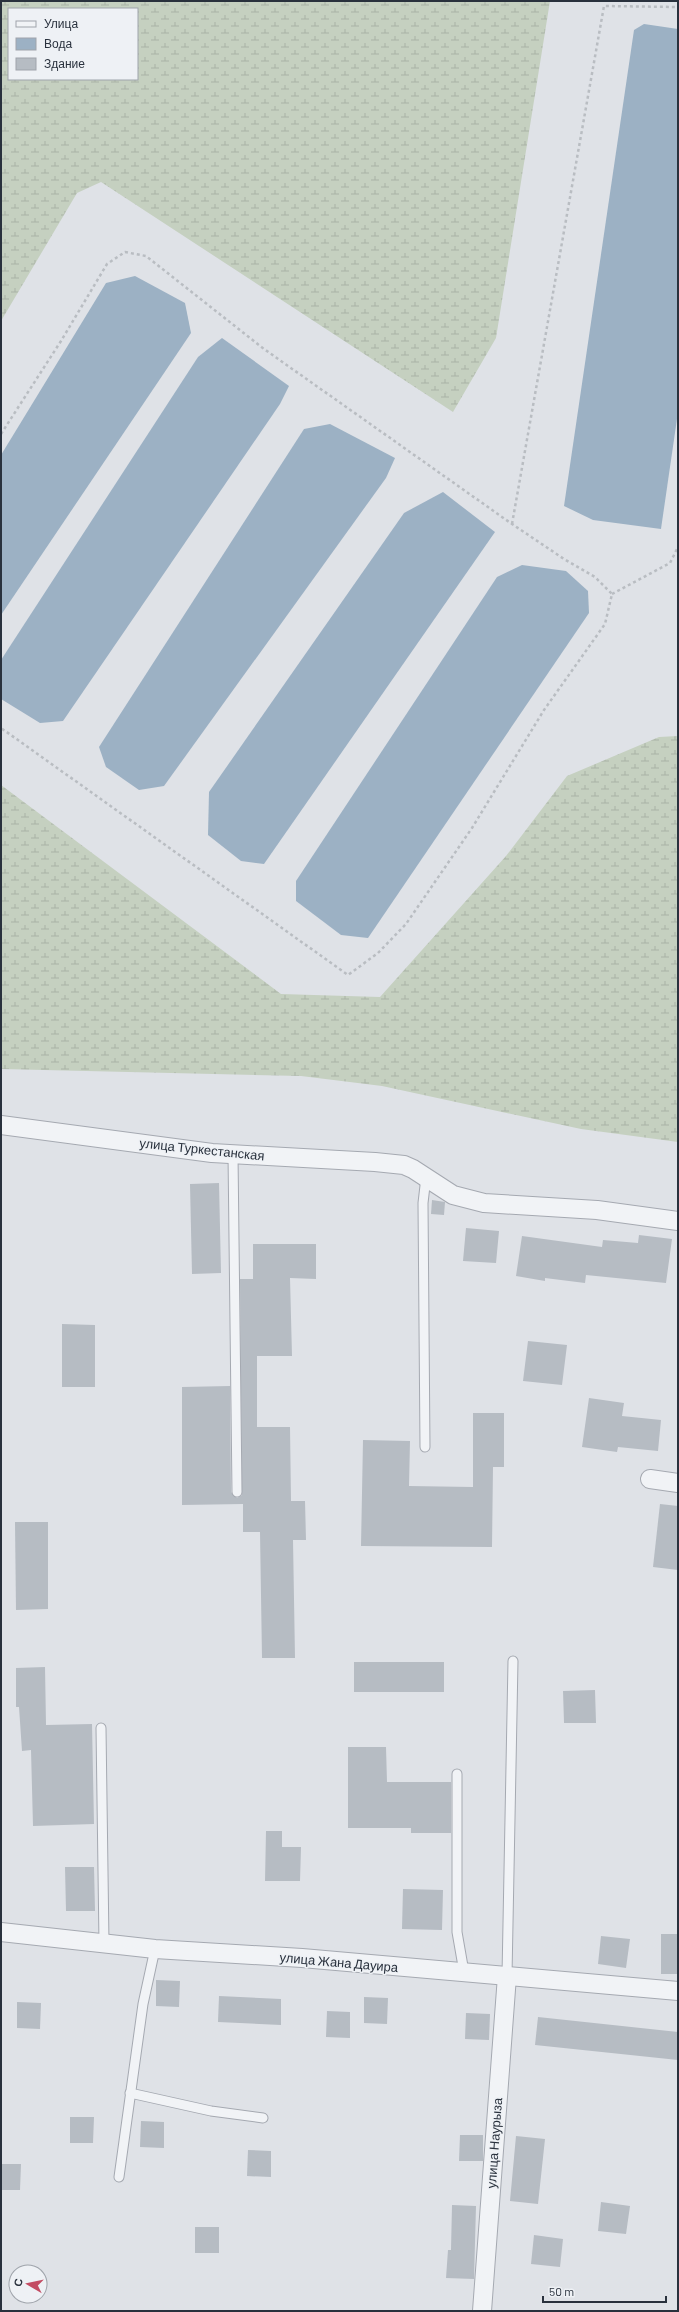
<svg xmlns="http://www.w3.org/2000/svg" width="679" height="2312" font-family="Barlow,sans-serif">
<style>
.wetland{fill:url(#wetland-marsh);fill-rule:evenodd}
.water{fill:#9cb1c4}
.building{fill:#b6bcc3}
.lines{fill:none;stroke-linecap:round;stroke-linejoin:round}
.lane-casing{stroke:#a5a9b1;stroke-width:11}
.street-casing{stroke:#a5a9b1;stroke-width:20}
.path{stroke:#b9bdc2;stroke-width:2.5;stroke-dasharray:3 3;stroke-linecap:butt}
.lane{stroke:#f1f3f6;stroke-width:9}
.street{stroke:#f1f3f6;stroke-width:18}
.labels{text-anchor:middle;stroke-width:3;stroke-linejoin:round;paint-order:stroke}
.street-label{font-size:13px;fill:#29313d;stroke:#eef1f5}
</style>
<defs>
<pattern id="wetland-marsh" width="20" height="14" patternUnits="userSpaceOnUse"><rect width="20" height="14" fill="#c5d0c0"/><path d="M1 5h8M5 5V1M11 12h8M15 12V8" fill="none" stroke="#a9b3a6"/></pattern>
</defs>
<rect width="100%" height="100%" fill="#dfe2e7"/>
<g class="wetland">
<path d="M1 1H550L496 338 453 412 101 182 77 193 1 321ZM9 9H137V79H9Z"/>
<path d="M678 736V1142L581 1129 382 1086 301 1076 1 1069V785L281 994 380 997 506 856 567 776 659 737Z"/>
</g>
<g class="water">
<path d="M644 24 678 29V412L661 529 593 520 564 506 634 30Z"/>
<path d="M135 276 185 303 191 333 1 615V455L106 283Z"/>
<path d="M222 338 289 386 280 404 63 721 40 723 1 699V660L198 357Z"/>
<path d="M330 424 395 458 386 478 164 786 139 790 106 767 99 747 304 429Z"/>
<path d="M443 492 495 532 264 864 241 861 208 835 209 792 404 513Z"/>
<path d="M522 565 566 571 588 591 589 613 368 938 341 935 296 901V881L497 577Z"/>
</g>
<g class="building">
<path d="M219 1183 221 1273 192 1274 190 1184Z"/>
<path d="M432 1200 445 1202 444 1215 431 1214Z"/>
<path d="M466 1228 499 1231 496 1263 463 1261Z"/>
<path d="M639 1235 672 1239 666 1283 586 1275 585 1283 545 1278V1281L516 1276 522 1236 602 1247 603 1240 638 1243Z"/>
<path d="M253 1244H316V1279L290 1278 292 1356H257V1427H290L291 1501H305L306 1540H293L295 1658H262L260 1532H243V1504L182 1505V1387L230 1386 231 1492 237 1498 242 1495 240 1279H253Z"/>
<path d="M62 1324 95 1325V1387H62Z"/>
<path d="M528 1341 567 1345 562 1385 523 1381Z"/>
<path d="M589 1398 624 1403 622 1416 661 1420 658 1451 618 1447 617 1452 582 1447Z"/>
<path d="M473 1413H504V1467H493L492 1547 361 1546 363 1440 410 1441 409 1486 473 1487Z"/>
<path d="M660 1504 678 1506V1570L653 1567Z"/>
<path d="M15 1522H48V1609L16 1610Z"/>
<rect x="354" y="1662" width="90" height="30"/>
<path d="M45 1667 46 1725 92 1724 94 1824 33 1826 31 1750 22 1751 19 1707H16V1668Z"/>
<path d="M595 1690 596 1723H564L563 1691Z"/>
<path d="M348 1747H386L387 1782H451V1833H411V1828H348Z"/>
<path d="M266 1831H282V1847H301L300 1881H265Z"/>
<path d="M65 1867H94L95 1911H66Z"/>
<path d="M403 1889 443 1890 442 1930 402 1929Z"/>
<rect x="661" y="1934" width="17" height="40"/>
<path d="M601 1936 630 1939 626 1968 598 1964Z"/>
<path d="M156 1980 180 1981 179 2007 156 2006Z"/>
<path d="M219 1996 281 1999V2025L218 2022Z"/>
<path d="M364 1997 388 1998 387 2024 364 2023Z"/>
<path d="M17 2002 41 2003 40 2029 17 2028Z"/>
<path d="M327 2011 350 2012V2038L326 2037Z"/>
<path d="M466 2013 490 2014 489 2040 465 2039Z"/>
<path d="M538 2017 678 2032V2060L535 2045Z"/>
<path d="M70 2117H94L93 2143H70Z"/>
<path d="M141 2121 164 2122V2148L140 2147Z"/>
<path d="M460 2135H483V2161H459Z"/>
<path d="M516 2136 545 2139 538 2204 510 2201Z"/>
<path d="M248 2150 271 2151V2177L247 2176Z"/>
<path d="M1 2164H21L20 2190H1Z"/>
<path d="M601 2202 630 2206 626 2234 598 2231Z"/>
<path d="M452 2205 476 2206 474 2279 446 2278 448 2250H451Z"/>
<rect x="195" y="2227" width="24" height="26"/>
<path d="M534 2235 563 2239 560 2267 531 2264Z"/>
</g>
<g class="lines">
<defs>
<g id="lane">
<path d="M233 1154 237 1492"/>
<path d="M425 1447 423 1203 426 1177"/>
<path d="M101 1728 104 1943"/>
<path d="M457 1774V1932L464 1972"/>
<path d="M507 1976 513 1661"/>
<path d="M130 2093 211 2111 263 2118"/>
<path d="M119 2177 143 2004 155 1949"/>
</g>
<g id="street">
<path d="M1 1125 212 1153 375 1162 404 1165 413 1169 453 1195 484 1203 597 1210 678 1221"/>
<path d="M650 1479 678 1483"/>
<path d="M1 1932 155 1949 302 1958 678 1991"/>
<path d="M482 2311 507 1976"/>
</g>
</defs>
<use href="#lane" class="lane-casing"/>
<use href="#street" class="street-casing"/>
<g class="path">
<path d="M1 434 61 341 107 264 125 252 146 256 264 349 512 524 564 559 595 577 612 594 605 624 544 710 472 828 406 924 378 953 348 975 1 728"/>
<path d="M512 524 604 6 678 7"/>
<path d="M612 594 670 563 678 547"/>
</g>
<use href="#lane" class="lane"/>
<use href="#street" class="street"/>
</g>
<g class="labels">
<g class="street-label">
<text transform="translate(202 1149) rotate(6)" y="5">улица Туркестанская</text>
<text transform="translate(339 1962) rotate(5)" y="5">улица Жана Дауира</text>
<text transform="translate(494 2143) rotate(-86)" y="5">улица Наурыза</text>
</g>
</g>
<rect width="679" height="2312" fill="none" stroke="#29313d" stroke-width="4"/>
<rect x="8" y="8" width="130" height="72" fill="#eef1f5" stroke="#9fa4ab"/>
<rect x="16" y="21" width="20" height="6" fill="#f1f3f6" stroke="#9fa4ab"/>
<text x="44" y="28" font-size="12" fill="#29313d">Улица</text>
<rect x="16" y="38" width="20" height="12" fill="#9cb1c4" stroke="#9fa4ab"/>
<text x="44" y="48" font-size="12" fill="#29313d">Вода</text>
<rect x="16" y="58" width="20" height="12" fill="#b6bcc3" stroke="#9fa4ab"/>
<text x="44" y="68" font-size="12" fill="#29313d">Здание</text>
<g transform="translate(28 2284) rotate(279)"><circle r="19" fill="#eef1f5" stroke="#9fa4ab"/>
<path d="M0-3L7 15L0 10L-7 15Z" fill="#c34c63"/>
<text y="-6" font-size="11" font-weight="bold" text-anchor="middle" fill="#29313d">С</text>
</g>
<path d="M543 2296v6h123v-6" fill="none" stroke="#29313d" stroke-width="2"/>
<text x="549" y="2296" font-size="12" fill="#29313d" stroke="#eef1f5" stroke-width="3" paint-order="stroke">50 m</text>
</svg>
